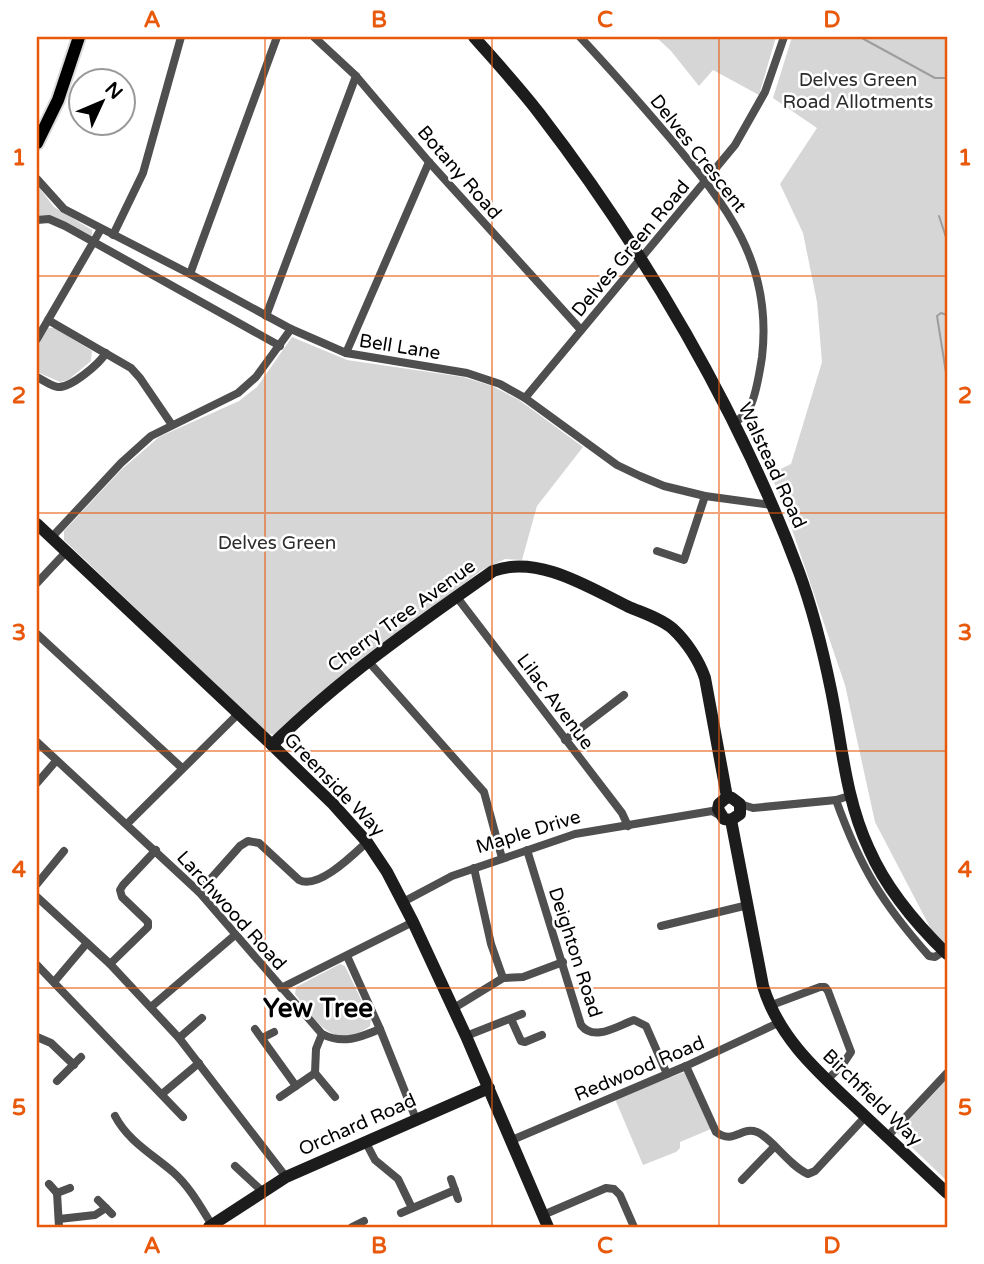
<svg xmlns="http://www.w3.org/2000/svg" width="984" height="1264" font-family="'Varela Round',sans-serif">
<style>
.green{fill:#d6d6d6}
.lines{fill:none;stroke-linecap:round;stroke-linejoin:round}
.stream{stroke:#9d9d9d;stroke-width:2}
.primary-casing{stroke:#dbdbdb;stroke-width:16}
.street{stroke:#4f4f4f;stroke-width:8}
.secondary{stroke:#1c1c1c;stroke-width:12}
.primary{stroke:#000;stroke-width:12}
.grid{fill:none;stroke:#e8590c;stroke-width:2;stroke-opacity:0.55}
.labels{text-anchor:middle;stroke-width:5;stroke-linejoin:round;paint-order:stroke}
.park-label{font-size:19px;fill:#2d2d2d;stroke:#fff}
.street-label{font-size:19px;fill:#000;stroke:#fff}
.district-label{font-size:26px;font-weight:bold;fill:#000;stroke:#fff}
.neatline{fill:none;stroke:#e8590c;stroke-width:2.5}
.grid-label{font-size:23px;text-anchor:middle;font-weight:bold;fill:#e8590c}
</style>
<rect width="100%" height="100%" fill="#fff"/>
<g class="green">
<path d="M656 37H776L759 95 713 70 699 86 671 51Z"/>
<path d="M792 37H947V945L933 933 875 822 845 685 782 500 770 474 791 464 822 362 817 302 803 233 780 184 817 128 773 98Z"/>
<path d="M37 185 54 207 92 230V235L89 237 37 217Z"/>
<path d="M48 328H55L92 351 91 361 68 380 60 382 37 372V345Z"/>
<path d="M292 337 347 360 463 377 492 386 519 400 583 447 537 506 522 560 505 559 482 570 315 697 281 732 274 735 267 733 64 540V531L121 470 159 437 239 401 257 387Z"/>
<path d="M340 964 345 966 371 1020 370 1026C333 1053 315 1020 295 994L296 987Z"/>
<path d="M687 1071 711 1129 680 1142V1148L676 1152 643 1165 615 1099Z"/>
<path d="M947 1079V1181L897 1133Z"/>
</g>
<g class="lines">
<g class="stream">
<path d="M860 37 935 78H947"/>
<path d="M939 216 945 234"/>
<path d="M947 234H945L947 241"/>
<path d="M947 315 941 313 937 316 947 379"/>
<path d="M946 431 947 439"/>
</g>
<defs>
<path id="primary" d="M37 143 58 100 79 37"/>
</defs>
<use href="#primary" class="primary-casing"/>
<g class="street">
<path d="M314 37 356 76 429 162 581 330"/>
<path d="M580 37C610 69 640 103 669 137 726 205 773 262 762 357 760 370 756 397 749 409 746 414 739 419 734 424"/>
<path d="M37 179 64 209 190 274 291 329 346 353 467 373 500 384 525 398 617 465 640 476 664 486 705 496 772 505"/>
<path d="M37 220 49 219 65 226 280 346"/>
<path d="M113 235 143 173 181 37"/>
<path d="M190 274 277 37"/>
<path d="M266 316 356 76"/>
<path d="M48 320 131 368 140 378 172 425"/>
<path d="M37 339 101 229"/>
<path d="M346 353 429 162"/>
<path d="M37 377C43 380 51 386 58 387 71 388 99 364 106 353"/>
<path d="M525 398 735 145 765 92 784 37"/>
<path d="M52 537 121 463 151 436 238 393 256 377 291 329"/>
<path d="M657 551 684 560 705 496"/>
<path d="M37 583 66 552"/>
<path d="M456 596 622 813 628 826"/>
<path d="M37 634 182 768"/>
<path d="M368 661 484 792 502 858"/>
<path d="M565 740 624 695"/>
<path d="M37 742 199 892 322 1034C343 1045 361 1037 380 1029"/>
<path d="M37 783 56 761"/>
<path d="M836 800C860 867 882 903 929 956L935 957 944 951"/>
<path d="M740 804 753 808 836 800 849 796"/>
<path d="M127 824 238 714"/>
<path d="M527 850 581 1025C594 1042 617 1026 634 1020L646 1026 667 1074"/>
<path d="M474 868 491 944 503 978"/>
<path d="M37 884 64 851"/>
<path d="M199 892 240 846 248 841 259 843 299 880C318 890 353 855 367 842"/>
<path d="M37 897 110 964 179 1038 286 1177"/>
<path d="M403 902 452 876 575 834 712 811 719 815"/>
<path d="M661 926 748 905"/>
<path d="M347 956 380 1029 416 1119"/>
<path d="M110 964 148 927V922L122 897 120 890 123 885 156 850"/>
<path d="M37 965 183 1117"/>
<path d="M54 982 87 943"/>
<path d="M281 988 413 922"/>
<path d="M769 1006 820 987H825L828 991 851 1052 843 1064 827 1080"/>
<path d="M151 1007 235 935"/>
<path d="M454 1008 503 978 523 977 563 962"/>
<path d="M511 1019 521 1041 525 1042 542 1035"/>
<path d="M255 1029 296 1086"/>
<path d="M322 1034 316 1049 315 1073 335 1097"/>
<path d="M466 1036 522 1014"/>
<path d="M37 1037 51 1043 74 1065"/>
<path d="M179 1038 202 1018"/>
<path d="M262 1038 274 1032"/>
<path d="M686 1066 716 1132C734 1145 741 1126 757 1132 772 1138 788 1165 808 1174L815 1171 866 1116"/>
<path d="M57 1081 81 1057"/>
<path d="M162 1094 199 1063"/>
<path d="M280 1097 315 1073"/>
<path d="M115 1116C128 1141 152 1154 173 1172 190 1187 200 1206 212 1225"/>
<path d="M887 1137 947 1073"/>
<path d="M512 1140 686 1066 778 1023"/>
<path d="M365 1141 375 1160 398 1179 412 1208"/>
<path d="M235 1166 262 1191"/>
<path d="M451 1179 458 1199"/>
<path d="M742 1180 774 1147"/>
<path d="M49 1184 57 1193 59 1227"/>
<path d="M57 1193 70 1188"/>
<path d="M98 1200 112 1214"/>
<path d="M401 1213 455 1190"/>
<path d="M543 1215 606 1188 614 1189 620 1195 634 1227"/>
<path d="M59 1219 95 1215 106 1208"/>
<path d="M352 1227 364 1221"/>
</g>
<g class="secondary">
<path d="M474 37C496 62 519 87 539 113 643 248 740 413 799 572 813 610 823 651 831 690 842 743 845 798 869 849 886 888 917 925 947 954"/>
<path d="M37 524 272 745 333 804 367 842 387 872 413 922 466 1036 548 1227"/>
<path d="M272 745C339 679 416 625 493 571 538 554 590 588 629 607 643 613 662 619 673 629 686 641 699 660 705 678L727 797"/>
<path d="M727 797 732 798 740 804V814L731 820"/>
<path d="M727 797 719 804 718 809 724 819 731 820"/>
<path d="M731 820 763 986C780 1042 824 1077 865 1116 892 1141 920 1168 947 1193"/>
<path d="M209 1227 286 1177 489 1088"/>
</g>
<use href="#primary" class="primary"/>
</g>
<path class="grid" d="M265 37V1227M492 37V1227M719 37V1227M37 276H947M37 513H947M37 751H947M37 988H947"/>
<g class="labels">
<g class="park-label">
<text x="858" y="86">Delves Green<tspan x="858" dy="22">Road Allotments</tspan></text>
<text x="277" y="549">Delves Green</text>
</g>
<g class="street-label">
<text transform="translate(699 153) rotate(52)" y="7">Delves Crescent</text>
<text transform="translate(460 172) rotate(49)" y="7">Botany Road</text>
<text transform="translate(630 248) rotate(-50)" y="7">Delves Green Road</text>
<text transform="translate(400 346) rotate(9)" y="7">Bell Lane</text>
<text transform="translate(773 465) rotate(65)" y="7">Walstead Road</text>
<text transform="translate(401 615) rotate(-36)" y="7">Cherry Tree Avenue</text>
<text transform="translate(556 701) rotate(53)" y="7">Lilac Avenue</text>
<text transform="translate(335 784) rotate(46)" y="7">Greenside Way</text>
<text transform="translate(528 831) rotate(-17)" y="7">Maple Drive</text>
<text transform="translate(232 910) rotate(48)" y="7">Larchwood Road</text>
<text transform="translate(576 952) rotate(72)" y="7">Deighton Road</text>
<text transform="translate(639 1068) rotate(-23)" y="7">Redwood Road</text>
<text transform="translate(873 1097) rotate(44)" y="7">Birchfield Way</text>
<text transform="translate(357 1124) rotate(-24)" y="7">Orchard Road</text>
</g>
<g class="district-label">
<text x="318" y="1017">Yew Tree</text>
</g>
</g>
<rect width="984" height="1264" fill="none" stroke="#ffffff" stroke-width="77"/>
<g transform="translate(102 102) rotate(46)"><circle r="33" fill="#ffffff" stroke="#999999" stroke-width="2"/>
<path d="M0-5L12 26L0 18L-12 26Z" fill="#000000"/>
<text y="-10" font-size="19" font-weight="bold" text-anchor="middle" fill="#000000">N</text>
</g>
<rect x="38" y="38" width="908" height="1188" class="neatline"/>
<g class="grid-label">
<text x="152" y="27">A</text>
<text x="379" y="27">B</text>
<text x="605" y="27">C</text>
<text x="832" y="27">D</text>
<text x="19" y="165">1</text>
<text x="965" y="165">1</text>
<text x="19" y="403">2</text>
<text x="965" y="403">2</text>
<text x="19" y="640">3</text>
<text x="965" y="640">3</text>
<text x="19" y="877">4</text>
<text x="965" y="877">4</text>
<text x="19" y="1115">5</text>
<text x="965" y="1115">5</text>
<text x="152" y="1253">A</text>
<text x="379" y="1253">B</text>
<text x="605" y="1253">C</text>
<text x="832" y="1253">D</text>
</g>
</svg>
